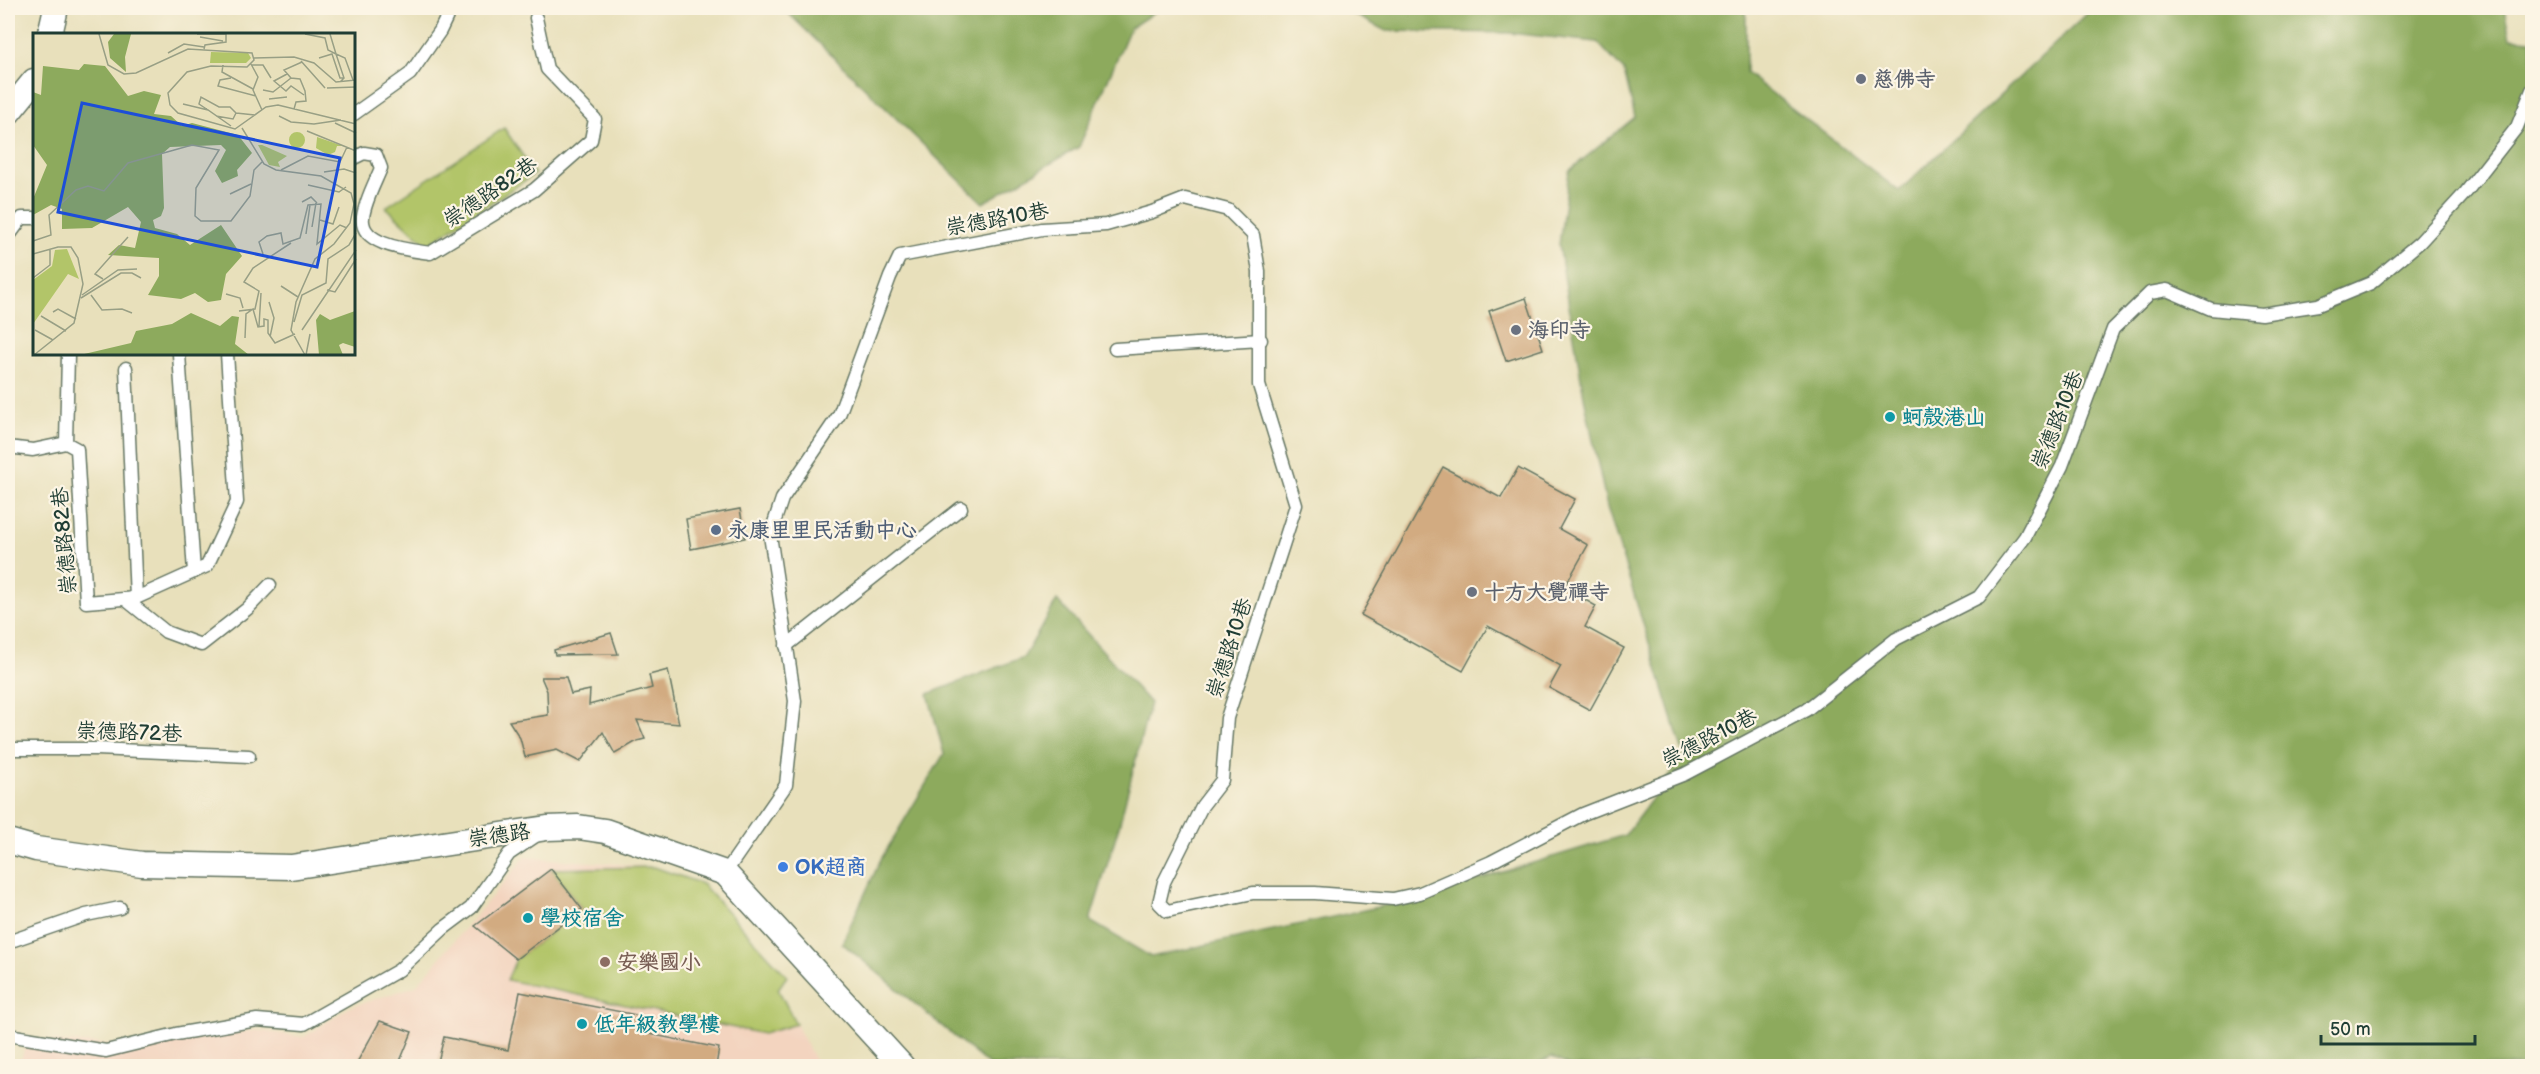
<svg xmlns="http://www.w3.org/2000/svg" width="2540" height="1074" font-family="'Balsamiq Sans','LXGW WenKai TC',sans-serif">
<style>
.built{fill:#f3d4bf}
.green{fill:#b2c569;stroke:#68814e;stroke-width:1.5}
.forest{fill:#8daa5d;stroke:#567448;stroke-width:1.5}
.building{fill:#d2ab81}
.lines{fill:none;stroke-linecap:round;stroke-linejoin:round}
.service-casing{stroke:#657663;stroke-width:15}
.minor-casing{stroke:#657663;stroke-width:27}
.service{stroke:#fff;stroke-width:12}
.minor{stroke:#fff;stroke-width:24}
.worship-dot{fill:#6b7280;stroke:#fcf5e5;stroke-width:2}
.culture-dot{fill:#0f9aa8;stroke:#fcf5e5;stroke-width:2}
.service-dot{fill:#5c6f8a;stroke:#fcf5e5;stroke-width:2}
.shop-dot{fill:#3f7fe0;stroke:#fcf5e5;stroke-width:2}
.education-dot{fill:#8d6e63;stroke:#fcf5e5;stroke-width:2}
.labels{text-anchor:middle;stroke-width:4.5;stroke-linejoin:round;paint-order:stroke}
.worship-label{font-size:21px;font-weight:bold;fill:#5b616d;stroke:#fcf5e5;text-anchor:start}
.street-label{font-size:21px;fill:#1f3d34;stroke:#fcf5e5}
.culture-label{font-size:21px;font-weight:bold;fill:#0d838f;stroke:#fcf5e5;text-anchor:start}
.service-label{font-size:21px;font-weight:bold;fill:#4e5e75;stroke:#fcf5e5;text-anchor:start}
.shop-label{font-size:21px;font-weight:bold;fill:#366cbe;stroke:#fcf5e5;text-anchor:start}
.education-label{font-size:21px;font-weight:bold;fill:#785e54;stroke:#fcf5e5;text-anchor:start}
.inset-road{fill:none;stroke:#989f85;stroke-width:1.5}
.view{fill:#1d4ed8;fill-opacity:0.15;stroke:#1d4ed8;stroke-width:3}
.inset-edge{fill:none;stroke:#1f3d34;stroke-width:3}
</style>
<rect width="100%" height="100%" fill="#fcf5e5"/>
<filter id="ink" filterUnits="userSpaceOnUse"><feTurbulence type="fractalNoise" baseFrequency=".0167" numOctaves="2"/><feDisplacementMap in="SourceGraphic" scale="12" xChannelSelector="R" yChannelSelector="G"/><feConvolveMatrix kernelMatrix="1 2 1 2 8 2 1 2 1" color-interpolation-filters="sRGB"/></filter>
<filter id="wash" filterUnits="userSpaceOnUse"><feTurbulence type="fractalNoise" baseFrequency=".008" numOctaves="4" result="noise"/><feDisplacementMap in="SourceGraphic" scale="24" xChannelSelector="R" yChannelSelector="G"/><feGaussianBlur stdDeviation="1.35" result="paint"/><feColorMatrix in="noise" values="0 0 0 0 0 0 0 0 0 0 0 0 0 0 0 0 0 1.4 0 .05"/><feComposite in="paint" operator="in"/></filter>
<g filter="url(#wash)">
<rect width="100%" height="100%" fill="#e8e0bb"/>
<path class="built" d="M525 857 654 867 702 884 787 976 778 989 818 1066H19L27 1040 143 1046 256 1030 304 1037 350 1007 416 986Z"/>
<g class="green">
<path d="M504 128 535 174 427 245 386 207Z"/>
<path d="M654 867 702 884 787 976 778 989 796 1024 763 1034 507 980 516 959 582 909 551 869Z"/>
</g>
<g class="forest">
<path d="M783 8H782H1161L1130 28 1079 147 983 203Z"/>
<path d="M1342 8H1746V73L1899 191 2093 8H2504L2510 38 2532 40V1066H1569L1552 1057 1533 1066H990L842 943 881 859 944 754 928 694 1024 657 1057 600 1150 703 1119 826 1090 921 1151 957 1414 899 1625 835 1684 756 1607 507 1584 397 1559 245 1569 171 1635 117 1624 71 1597 42 1509 33 1386 31Z"/>
</g>
<g id="blocks">
<g class="building">
<path d="M1526 298 1543 349 1506 361 1489 311Z"/>
<path d="M1443 467 1501 498 1518 468 1575 499 1559 529 1588 545 1564 588 1596 606 1585 627 1624 648 1590 710 1549 688 1561 666 1488 626 1463 671 1361 615Z"/>
<path d="M740 509 745 538 691 549 686 519Z"/>
<path d="M611 633 618 654 555 655 554 650Z"/>
<path d="M668 670 679 724 637 720 645 739 637 741 615 754 603 732 580 762 557 750 525 757 520 738 509 721 548 715 547 691 541 677H566L571 694 590 690 589 705 652 688 649 675Z"/>
<path d="M551 869 582 909 516 959 475 926Z"/>
<path d="M520 992 652 1018 649 1034 719 1048 716 1066H437L444 1037 508 1050Z"/>
<path d="M380 1021 412 1032 398 1066H355Z"/>
</g>
</g>
</g>
<g filter="url(#ink)">
<use href="#blocks" fill-opacity="0" stroke="#657663" stroke-width="1.5"/>
<g class="lines">
<defs>
<g id="service">
<path d="M354 114 410 74 440 31 451 8"/>
<path d="M354 158 364 153 376 155 381 168C375 183 365 201 363 217 359 246 411 250 430 253L534 190 591 140 595 119 547 69 536 18"/>
<path d="M8 237 22 218H34"/>
<path d="M1115 349 1261 340"/>
<path d="M68 354 66 443 77 449 86 602 136 598 207 566 237 502 227 354"/>
<path d="M179 354 194 572"/>
<path d="M126 368 136 598"/>
<path d="M8 447 33 450 66 443"/>
<path d="M125 599 166 632 201 645 247 609 270 585"/>
<path d="M786 646 961 508"/>
<path d="M8 749H97L249 756"/>
<path d="M725 873 786 785 795 701 770 535 782 499 839 415 890 277 900 256 1042 229 1106 225 1152 212 1185 199 1228 210 1253 235 1259 271V385L1296 505 1227 718 1222 780 1202 806 1164 882 1159 903 1167 911 1253 893H1315L1393 899 1420 893 1491 862 1583 814 1685 774 1806 710 1896 639 1979 597 2025 537 2062 466 2113 329 2150 293 2167 290 2211 309 2262 314 2318 305 2371 283 2420 242 2466 192 2517 127 2532 90"/>
<path d="M8 942 86 915 120 908"/>
<path d="M8 1035 106 1051 176 1034 257 1020 304 1024 399 970 443 929 471 908 509 854 537 835"/>
</g>
<g id="minor">
<path d="M50 34 56 8"/>
<path d="M8 113 34 81"/>
<path d="M8 841 36 849 142 864 291 867 547 828 578 827 605 831 725 873 902 1066"/>
</g>
</defs>
<use href="#service" class="service-casing"/>
<use href="#minor" class="minor-casing"/>
<use href="#service" class="service"/>
<use href="#minor" class="minor"/>
</g>
</g>
<g class="worship-dot">
<circle cx="1861" cy="79" r="6"/>
<circle cx="1516" cy="330" r="6"/>
<circle cx="1472" cy="592" r="6"/>
</g>
<g class="culture-dot">
<circle cx="1890" cy="417" r="6"/>
<circle cx="528" cy="918" r="6"/>
<circle cx="582" cy="1024" r="6"/>
</g>
<circle class="service-dot" cx="716" cy="530" r="6"/>
<circle class="shop-dot" cx="783" cy="867" r="6"/>
<circle class="education-dot" cx="605" cy="962" r="6"/>
<g class="labels">
<g class="worship-label">
<text x="1873" y="86">慈佛寺</text>
<text x="1528" y="337">海印寺</text>
<text x="1484" y="599">十方大覺禪寺</text>
</g>
<g class="street-label">
<text transform="translate(490 192) rotate(-34)" y="7">崇德路82巷</text>
<text transform="translate(997 219) rotate(-10)" y="7">崇德路10巷</text>
<text transform="translate(2057 420) rotate(-68)" y="7">崇德路10巷</text>
<text transform="translate(64 541) rotate(-95)" y="7">崇德路82巷</text>
<text transform="translate(1229 648) rotate(-72)" y="7">崇德路10巷</text>
<text transform="translate(129 732) rotate(2)" y="7">崇德路72巷</text>
<text transform="translate(1709 738) rotate(-27)" y="7">崇德路10巷</text>
<text transform="translate(499 835) rotate(-8)" y="7">崇德路</text>
</g>
<g class="culture-label">
<text x="1902" y="424">蚵殼港山</text>
<text x="540" y="925">學校宿舍</text>
<text x="594" y="1031">低年級教學樓</text>
</g>
<g class="service-label">
<text x="728" y="537">永康里里民活動中心</text>
</g>
<g class="shop-label">
<text x="795" y="874">OK超商</text>
</g>
<g class="education-label">
<text x="617" y="969">安樂國小</text>
</g>
</g>
<g transform="translate(33 33)">
<rect width="322" height="322" fill="#e8e0bb"/>
<path d="M178 19 215 20 218 25 213 30H177ZM256 107a8 8 0 1 1 16 0a8 8 0 1 1-16 0ZM284 105V104L310 113H304L302 119 295 122 283 115ZM225 112H229L254 123 245 129 247 134 236 132ZM34 216 46 246 35 241 0 291V247L19 233 22 217Z" fill="#b2c569"/>
<path d="M81 1H98L92 24 93 39 77 25 75 9ZM51 31 72 33 95 63 111 58 128 62 121 81 138 83 149 93 159 90 205 102 219 120 204 137 205 143 189 150 182 138 193 117 188 112 137 114 129 121 131 175 128 183 120 187 122 195 144 201 157 212 188 192 209 223 193 241 188 267 175 269 162 260 148 266 115 262 126 243V225L75 222 86 212 102 215 108 189 95 174 59 195 29 196V176L18 172 0 182V166L14 132 0 112V59L8 62 10 33 46 37ZM322 278V314L310 310 306 312 310 322H286L283 287 287 281 297 287ZM158 280 187 293 199 283 206 284 202 311 216 322H47L98 310 103 298 139 291Z" fill="#8daa5d"/>
<path class="inset-road" d="M66 1 75 32 91 41 103 40 155 16 219 20 221 27 214 34 178 33 154 39 135 60 137 72 145 80 202 96 233 74 245 72 323 91M164 1H193M272 1 292 5 295 17 303 21 311 45 307 49M297 1 303 21 312 25 320 47M167 4 190 8M171 16 172 12 193 9V1M135 20 151 11 171 14M221 25 261 24 281 30 303 49 323 47M286 25 299 21 307 45H311M268 28 292 55M218 31 225 44 220 57 229 77M190 32 189 39 220 56M219 32H230L238 45M254 41 241 48 253 58 258 53 271 62M198 45 187 47 185 53 223 63M294 55 323 54M230 57 240 59 258 45M236 66 254 64M150 71 175 77 198 93M261 76 263 69 273 68 272 58 267 46 258 45 251 37 269 29M175 77 166 71 168 64 186 74H197L203 80M203 80 222 82M183 83 200 86 203 80M246 83 258 89 281 91 308 87M302 90 323 100M209 95 231 131 243 137 288 143 318 160 321 171 317 190 301 211 282 226 263 269 258 297 272 322M274 98 323 118M248 137 275 123 307 129 314 114M291 139 311 136 323 140M275 152 306 159 313 154M197 161 218 151M269 169 278 164 284 170M287 187 300 191 306 174M279 194 283 170M273 201 277 172M0 208 18 202 16 182 43 157 55 153 71 158 95 130 159 112 186 117 163 155 162 183 168 188H198L217 163 221 137 229 129M0 221 25 214H38L45 225 50 251 41 290 1 322M230 221 226 209 234 203 248 200 250 211 267 205 275 172 288 171 284 211 307 192 314 195M0 245 17 232V217M70 246 62 241 95 204M248 253 265 264M294 257 302 259 323 226M193 261 207 265 210 275M49 262 85 237 104 236M58 262 69 277 89 276 99 280M48 265 88 240H99L108 245M236 269 241 285 237 304M206 278 222 276 226 258 211 249 220 235 258 210M20 279 25 276 43 286M8 283 33 298M261 289 269 262 293 250 295 226 316 212 323 200M226 293 228 260M2 297 20 307M269 297 323 217M212 305 213 281 220 276 225 294 231 293V286L235 287V300L242 310 262 301M273 322 277 301"/>
<path class="view" d="M49 70 307 125 284 234 25 179Z"/>
<rect width="322" height="322" class="inset-edge"/>
</g>
<rect width="2540" height="1074" fill="none" stroke="#fcf5e5" stroke-width="30"/>
<path d="M2321 1035v9h154v-9" fill="none" stroke="#1f3d34" stroke-width="3"/>
<text x="2330" y="1035" font-size="18" fill="#1f3d34" stroke="#fcf5e5" stroke-width="4.5" paint-order="stroke">50 m</text>
</svg>
